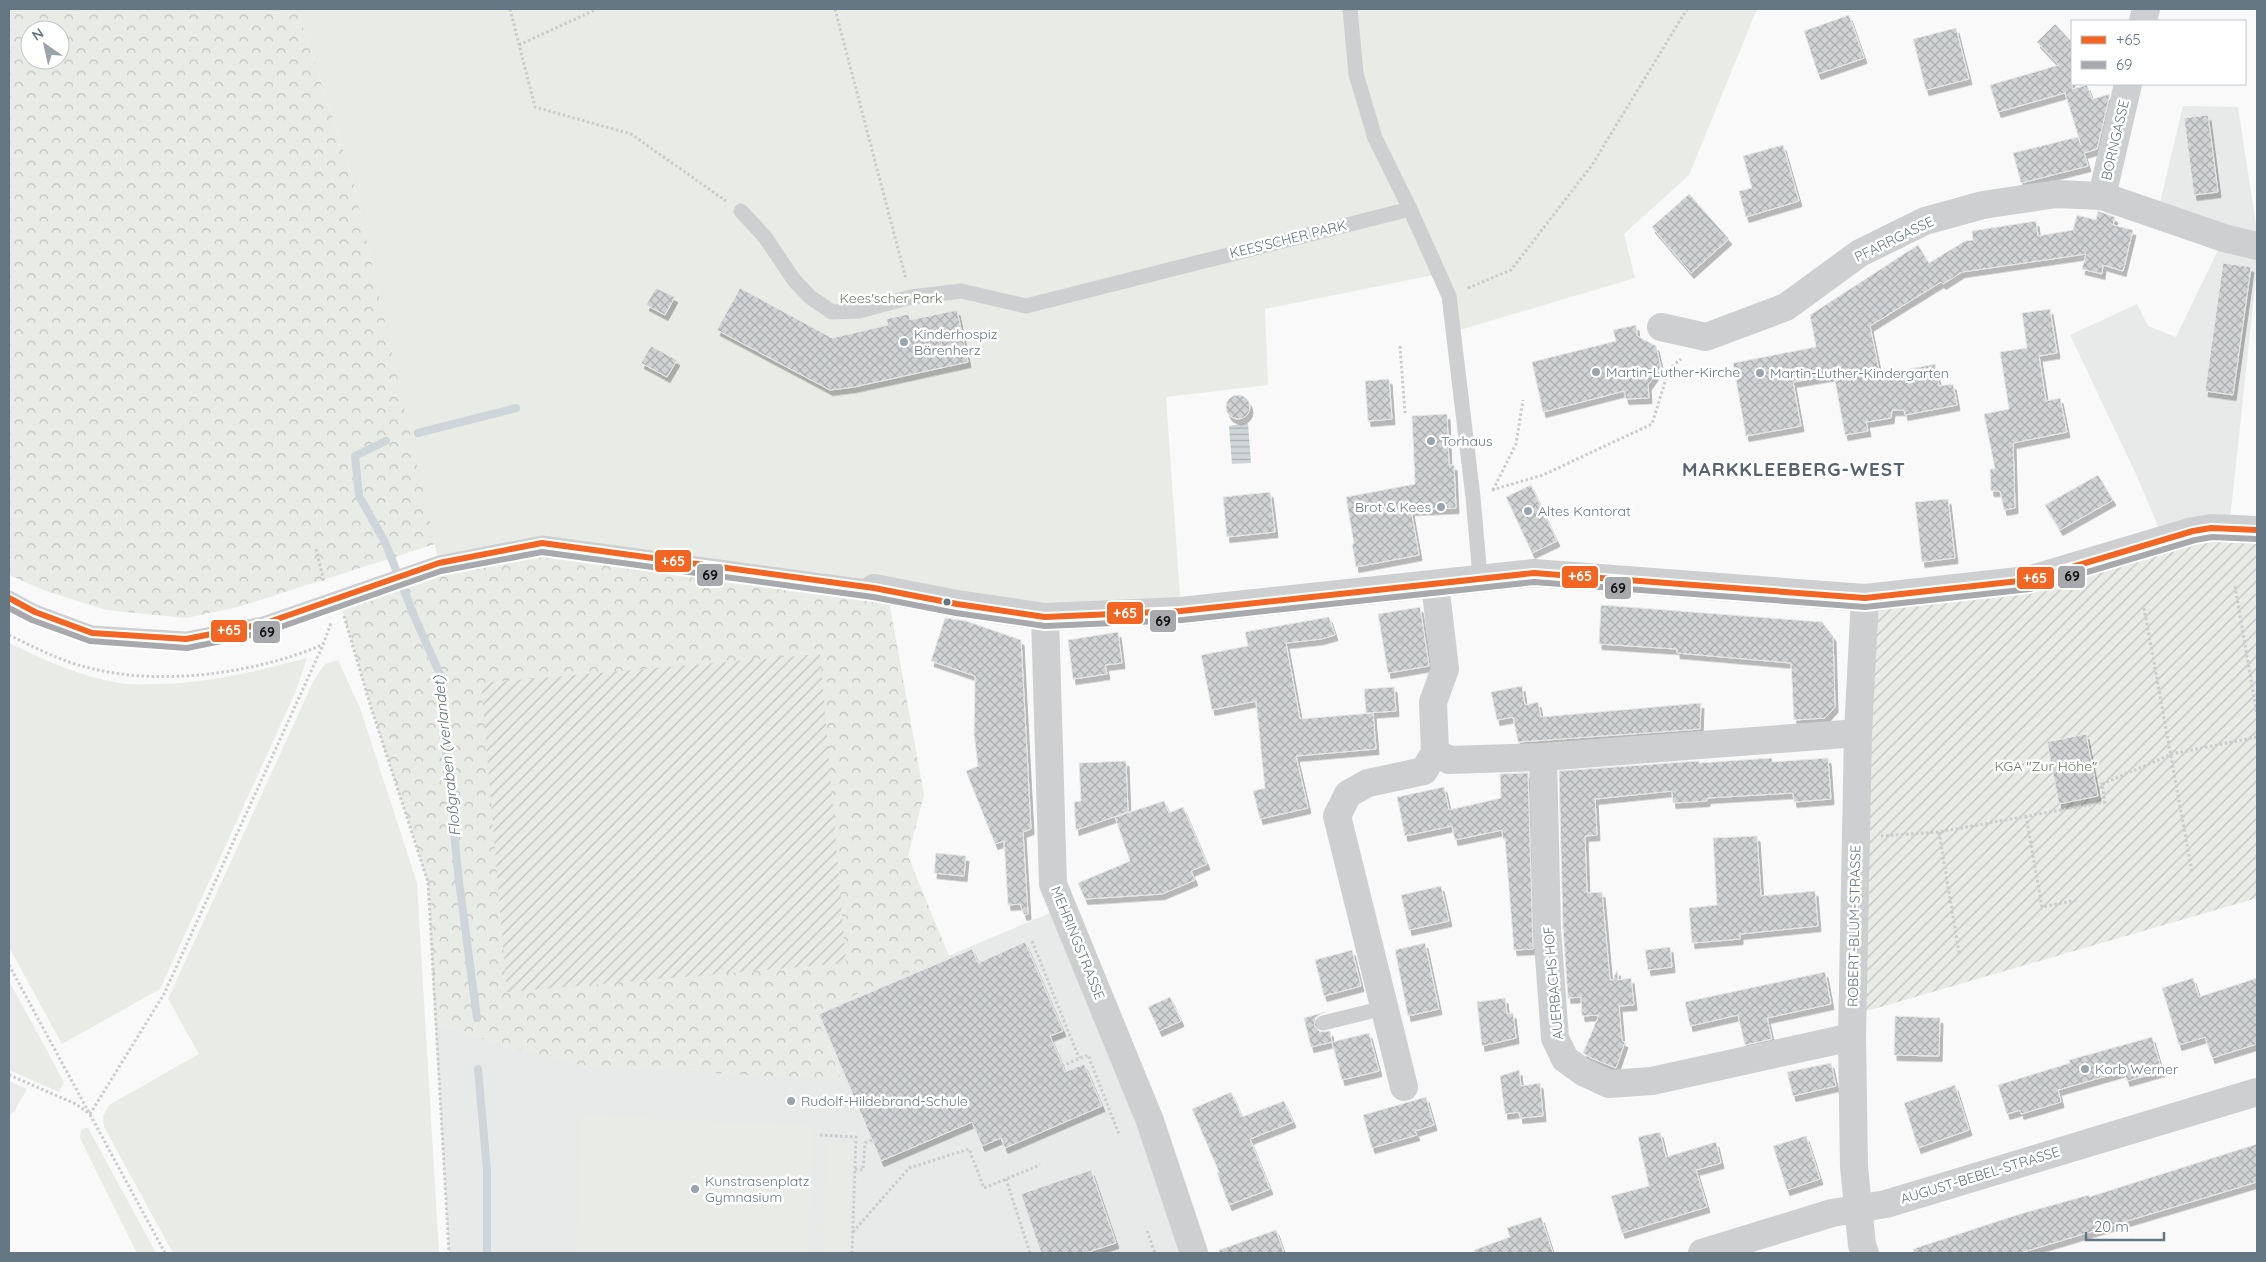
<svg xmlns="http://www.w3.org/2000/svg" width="2266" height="1262" font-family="Quicksand,sans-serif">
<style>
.built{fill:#e8e9e9}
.green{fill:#e8ebe6}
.forest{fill:url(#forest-crowns);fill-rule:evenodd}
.garden{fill:url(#garden-furrows)}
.water{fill:url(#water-rules)}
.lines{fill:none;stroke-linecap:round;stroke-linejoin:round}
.stream{stroke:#ced6d9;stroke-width:8}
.building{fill:url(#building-cross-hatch);stroke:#e8e8e8;filter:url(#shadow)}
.path{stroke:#cbcccd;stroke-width:3;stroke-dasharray:2.5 2.5;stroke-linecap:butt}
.lane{stroke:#cecfd0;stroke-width:15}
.street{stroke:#cecfd0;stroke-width:28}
.bus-1-casing{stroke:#fff;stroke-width:10}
.bus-2-casing{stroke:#fff;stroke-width:10}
.bus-1{stroke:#f26522;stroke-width:6}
.bus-2{stroke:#a7a9ac;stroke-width:6}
.poi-dot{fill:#99a4ac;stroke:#fff;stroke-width:2}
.bus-dot{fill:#657683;stroke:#fff;stroke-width:2}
.labels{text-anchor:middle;stroke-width:5;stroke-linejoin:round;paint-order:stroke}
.street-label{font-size:14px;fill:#657683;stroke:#fff}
.park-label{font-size:14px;fill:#687a64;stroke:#fff}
.poi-label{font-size:14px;fill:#657683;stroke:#fff;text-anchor:start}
.water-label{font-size:15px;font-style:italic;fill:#60757c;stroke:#fff}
.district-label{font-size:19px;font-weight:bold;letter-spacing:1px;fill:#57646e;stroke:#fff}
.line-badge{stroke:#fff;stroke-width:2}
.badge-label{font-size:14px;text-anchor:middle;font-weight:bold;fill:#fff}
.pale-badge-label{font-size:14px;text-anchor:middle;font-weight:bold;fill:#111}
</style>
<defs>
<pattern id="forest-crowns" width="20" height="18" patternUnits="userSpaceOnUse" patternTransform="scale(1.25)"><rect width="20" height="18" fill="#e8ebe6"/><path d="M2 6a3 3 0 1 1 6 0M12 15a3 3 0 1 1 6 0" fill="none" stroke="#c0c3c0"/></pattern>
<pattern id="garden-furrows" width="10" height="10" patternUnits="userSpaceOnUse" patternTransform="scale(1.25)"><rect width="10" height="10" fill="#e8ebe6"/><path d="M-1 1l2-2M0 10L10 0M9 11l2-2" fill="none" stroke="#c0c3c0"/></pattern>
<pattern id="water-rules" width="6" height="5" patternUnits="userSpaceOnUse" patternTransform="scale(1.25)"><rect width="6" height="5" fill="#ced6d9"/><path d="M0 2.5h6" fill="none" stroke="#abb2b5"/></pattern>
<pattern id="building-cross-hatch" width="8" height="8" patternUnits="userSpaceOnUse" patternTransform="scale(1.25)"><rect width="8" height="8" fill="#d0d2d3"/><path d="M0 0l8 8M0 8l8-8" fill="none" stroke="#acafb1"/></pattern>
<filter id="shadow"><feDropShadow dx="3" dy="5.5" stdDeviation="0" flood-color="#0004"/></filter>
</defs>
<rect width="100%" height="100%" fill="#f9f9f9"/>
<g class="built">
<path d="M2183 106 2238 107 2257 231V268L2229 529 2163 538 2136 474 2070 335 2137 304 2148 326 2176 337 2224 238 2157 215Z"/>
<path d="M1062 908 1194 1253H449L435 1022 494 1043 842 1079 815 1012Z"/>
</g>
<g class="green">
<path d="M302 9H1757L1689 175 1624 234 1635 278 1453 332 1439 274 1265 309 1268 385 1166 397 1181 611 1045 617 439 563 353 180 302 24Z"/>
<path d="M9 643C47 661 85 679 127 684 137 685 148 684 158 684 209 683 257 671 307 658L296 691 160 989 62 1044 9 947Z"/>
<path d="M338 660 360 708 417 883 439 1253H173L104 1127 103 1116 109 1105 199 1054 168 999 314 680 325 664Z"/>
<path d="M9 981 64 1082 59 1092 9 1070Z"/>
<path d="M9 1081 27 1089 14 1112 9 1116Z"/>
<path d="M582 1115 813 1126 808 1253H576Z"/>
<path d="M85 1128H88L156 1253H137L80 1138 81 1131Z"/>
<path d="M827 1142 852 1143 847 1253H822Z"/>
</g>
<g class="forest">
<path d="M9 9H302V24L353 180 435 544 238 607 186 618 106 610 46 591 9 575ZM30 30H60V60H30Z"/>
<path d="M542 543 887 590 924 795 908 856 949 956 815 1012 842 1080 584 1066 494 1043 435 1022 428 882 369 701 339 599 370 585Z"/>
</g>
<g class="garden">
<path d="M2257 530V898L1853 1015 1865 598Z"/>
<path d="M820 654 846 963 507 992 481 683Z"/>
</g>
<path class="water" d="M1248 423 1251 463 1232 464 1229 426Z"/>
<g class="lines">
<g class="stream">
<path d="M418 433 516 408"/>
<path d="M386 441 355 456 359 496 385 542 415 618 442 679 447 766 459 881 477 1018"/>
<path d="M478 1069 487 1170V1253"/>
</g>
</g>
<g class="building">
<path d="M1849 15 1864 58 1818 74 1804 31Z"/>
<path d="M2055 24 2072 42V89L2087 85 2092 99 2110 94 2097 149 2084 153 2088 166 2021 183 2013 153 2078 137 2081 145 2065 93 1998 112 1990 85 2059 65 2037 42Z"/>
<path d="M1956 28 1969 79 1926 90 1913 39Z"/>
<path d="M2208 115 2218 192 2194 195 2184 118Z"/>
<path d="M1783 145 1799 201 1746 217 1739 191 1752 188 1743 156Z"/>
<path d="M1689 194 1729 239 1691 273 1652 227Z"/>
<path d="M2098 211 2115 217 2113 225 2133 230 2123 271 2103 265 2102 274 2082 269 2086 254 1962 272 1943 284 1941 282 1870 326 1880 375 1935 364 1939 386 1953 384 1957 405 1905 415 1904 410H1892L1891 418 1866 422 1868 431 1845 435 1834 375 1793 382 1801 426 1746 436 1733 363 1816 347 1810 315 1918 245 1929 263 1965 241 1973 240 1972 231 2036 221 2038 236 2073 230 2077 215 2096 220Z"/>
<path d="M2223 263 2251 267 2233 395 2205 391Z"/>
<path d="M656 288 675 297 665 315 646 305Z"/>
<path d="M740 288 832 338 888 325 886 319 909 314 910 320 957 310 968 362 854 387 830 390 717 330Z"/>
<path d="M2050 309 2057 353 2039 356 2046 401 2060 398 2067 432 2013 443 2015 508 2004 510 2000 491H1991L1990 469H1995L1984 414 2009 409 2000 352 2027 348 2022 313Z"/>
<path d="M1636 325 1637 336 1656 346 1661 367 1648 385 1649 398 1626 399 1624 391 1543 412 1532 362 1616 341 1613 330Z"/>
<path d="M651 346 677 360 667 377 641 363Z"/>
<path d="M1389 379 1392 419 1368 421 1365 381Z"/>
<circle cx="1238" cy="407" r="12"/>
<path d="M1447 414 1449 465H1454L1456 508 1411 510 1419 555 1356 567 1352 544H1354L1346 497 1415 484 1412 416Z"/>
<path d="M2098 475 2113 500 2060 530 2045 505Z"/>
<path d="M1531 485 1557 541 1532 553 1506 497Z"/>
<path d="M1270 492 1275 532 1227 537 1223 497Z"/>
<path d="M1948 499 1955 558 1922 562 1915 502Z"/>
<path d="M1601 605 1822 622 1833 636 1835 707 1825 718 1794 720 1791 663 1677 653V649L1599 644Z"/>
<path d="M1420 607 1429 666 1388 673 1378 614Z"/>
<path d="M1329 617 1335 635 1321 639 1286 643 1300 719 1373 713 1376 749 1296 756 1308 808 1260 819 1253 791 1265 788 1256 701 1212 710 1201 655 1248 646 1245 632Z"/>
<path d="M945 618 966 621 1021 640 1031 829 1023 832 1028 914 1024 915 1020 904 1008 905 1004 841 995 844 966 771 978 766 974 734 975 676 931 661Z"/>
<path d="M1118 632 1122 663 1105 665 1107 674 1073 679 1068 640Z"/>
<path d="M1522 686 1525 705 1538 702 1541 717 1701 703 1700 729 1518 742 1513 717 1497 720 1491 692Z"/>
<path d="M1394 687 1396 711 1366 713 1364 689Z"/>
<path d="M2086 734 2098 796 2059 804 2047 742Z"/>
<path d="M1772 758V762L1828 758 1831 799 1794 802 1793 793 1707 798V801L1673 803 1672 791 1595 799 1597 835 1585 836 1587 893 1602 892 1610 980H1613L1617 970 1618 980 1631 978 1634 1005 1619 1006 1622 1041 1625 1042 1616 1068 1591 1058 1583 1053 1599 1015 1582 1016 1581 997 1568 998 1563 928 1559 771 1699 761V763Z"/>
<path d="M1126 761 1128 812 1076 830 1074 802 1081 801 1079 763Z"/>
<path d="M1528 773 1533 949 1514 950 1505 839H1503L1502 830 1455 840 1452 826 1405 836 1397 797 1444 787 1449 810 1501 798 1500 774Z"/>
<path d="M1164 801 1169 813 1183 807 1207 864 1191 871 1195 880 1162 894 1085 899 1078 883 1130 861 1115 817Z"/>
<path d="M1757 836 1761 896 1815 891 1818 926 1740 934V939L1692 943 1689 908 1717 905 1713 838Z"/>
<path d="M936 853 966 856 964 876 934 873Z"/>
<path d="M1441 886 1449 921 1409 930 1401 895Z"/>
<path d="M1025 942 1063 1031 1050 1036 1065 1072 1084 1064 1102 1106 1005 1148 1001 1138 982 1146 972 1122 881 1161 819 1014 972 949 978 963Z"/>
<path d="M1425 943 1439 1009 1408 1016 1395 950Z"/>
<path d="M1670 947 1672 967 1648 970 1645 950Z"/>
<path d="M1352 950 1361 986 1324 996 1315 960Z"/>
<path d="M1825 972 1831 1004 1767 1018 1772 1039 1745 1045 1738 1015 1690 1026 1685 1002Z"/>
<path d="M2193 978 2199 997 2257 978V1044L2212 1058 2205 1037 2179 1045 2162 988Z"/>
<path d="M1170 997 1181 1021 1159 1031 1148 1007Z"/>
<path d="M1505 998 1507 1014 1513 1013 1516 1038 1482 1046 1477 1002Z"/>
<path d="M1325 1012 1316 1017 1314 1025 1320 1032 1330 1031 1332 1042 1311 1047 1304 1018Z"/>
<path d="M1895 1016 1940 1018 1939 1056 1894 1055Z"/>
<path d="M1369 1033 1379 1071 1342 1080 1332 1042Z"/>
<path d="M2152 1037 2162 1071 2127 1081 2124 1071 2058 1090 2061 1102 2021 1114 2020 1110 2007 1114 1998 1085 2070 1063 2069 1060Z"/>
<path d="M1831 1063 1836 1086 1793 1096 1787 1072Z"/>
<path d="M1519 1070 1521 1086 1540 1083 1543 1116 1520 1118 1519 1112 1505 1114 1500 1076Z"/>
<path d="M1955 1085 1969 1130 1918 1148 1904 1103Z"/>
<path d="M1231 1092 1242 1117 1284 1101 1293 1122 1250 1139 1270 1189 1229 1205 1217 1173 1219 1172 1192 1109Z"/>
<path d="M1426 1097 1434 1125 1415 1131 1417 1135 1372 1148 1363 1115Z"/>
<path d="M1660 1132 1666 1157 1716 1142 1721 1163 1696 1170 1707 1207 1622 1233 1611 1196 1649 1186 1638 1137Z"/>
<path d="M1806 1136 1820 1179 1787 1190 1773 1146Z"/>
<path d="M2257 1144V1182L2234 1189 2020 1253H1914L1913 1249 2020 1214 2089 1195V1197Z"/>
<path d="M1091 1170 1116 1243 1085 1253H1041L1021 1194Z"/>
<path d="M1541 1217 1553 1253H1475L1474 1250 1510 1237 1507 1228Z"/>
<path d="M1276 1230 1284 1253H1219V1250Z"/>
</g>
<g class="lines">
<g class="path">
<path d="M510 9 535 107 631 134 726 201"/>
<path d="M835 9 906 279"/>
<path d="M519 45 597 9"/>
<path d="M1468 288 1511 270 1592 165 1687 9"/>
<path d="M1400 346 1405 413"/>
<path d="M1492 490 1543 475 1652 424 1669 369 1681 359"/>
<path d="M1493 490 1516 444 1523 400"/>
<path d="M316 549 324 582"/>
<path d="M2235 586 2257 715"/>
<path d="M2144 608 2192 872"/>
<path d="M344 616 369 701 428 882 449 1253"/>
<path d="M9 635C36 648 64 663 94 669 164 686 256 673 322 645"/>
<path d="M2026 816 2042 907 2077 900"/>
<path d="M1939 832 1959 953"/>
<path d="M1881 836 1939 832 2105 802 2102 784 2172 754 2257 737"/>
<path d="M1032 941 1079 1058"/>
<path d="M9 965 165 1253"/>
<path d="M1062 1066 1088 1055 1119 1134"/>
<path d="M9 1075 76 1104 90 1114 164 994 323 645 331 623"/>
<path d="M820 1135 856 1137 852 1253"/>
<path d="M855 1169 863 1170 865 1143 872 1140"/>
<path d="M1006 1179 1030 1253"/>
<path d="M1147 1231 1155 1253"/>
<path d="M853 1232 909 1168 969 1149 984 1188 1040 1165"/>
</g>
<g class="lane">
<path d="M1350 9 1356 74 1375 138 1410 209 1449 296 1473 497 1480 577"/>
<path d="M741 211 765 237 794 280 810 297 832 312 859 311 911 297 961 291 1026 306 1410 209"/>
<path d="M9 598 35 612 92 633 186 639 263 624 439 563 542 543 874 588"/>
<path d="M1323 1023 1384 1008"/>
</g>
<g class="street">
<path d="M2143 21 2146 9"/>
<path d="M2102 196 2128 84"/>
<path d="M1661 327 1706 337 1786 307 1860 253 1925 221 1983 205 2056 194 2102 196 2224 238 2257 246"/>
<path d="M1435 584 1445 669 1433 702 1435 752 1449 760 1543 757 1858 733"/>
<path d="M874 588 957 604 1045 617 1181 611 1534 573 1865 598 2028 580 2193 531 2211 528 2257 530"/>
<path d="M1045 617 1053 884 1150 1121 1194 1253"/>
<path d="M1543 757 1547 929 1555 1038 1565 1059 1583 1072 1609 1084 1652 1081 1852 1037"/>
<path d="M1404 1087 1337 816 1348 794 1368 783 1424 771 1435 752"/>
<path d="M1702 1253 1832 1213 1886 1204 2257 1092"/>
<path d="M1865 1253 1862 1245 1854 1167 1852 1037 1858 733 1865 598"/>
</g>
<defs>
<path id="bus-1" d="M9 598 35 612 92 633 186 639 263 624 439 563 542 543 874 588 957 604 1045 617 1181 611 1534 573 1865 598 2028 580 2193 531 2211 528 2257 530"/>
<path id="bus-2" d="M9 608 32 620 90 641 187 648 266 632 441 571 542 552 873 597 956 613 1045 626 1182 620 1534 582 1865 607 2030 589 2195 540 2212 537 2257 539"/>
</defs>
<use href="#bus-1" class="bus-1-casing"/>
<use href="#bus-2" class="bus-2-casing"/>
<use href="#bus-1" class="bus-1"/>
<use href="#bus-2" class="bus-2"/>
</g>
<g class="poi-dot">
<circle cx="904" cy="342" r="5"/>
<circle cx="1596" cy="372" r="5"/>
<circle cx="1760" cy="373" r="5"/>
<circle cx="1431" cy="441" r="5"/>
<circle cx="1441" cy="507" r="5"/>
<circle cx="1528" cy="511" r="5"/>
<circle cx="2085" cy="1069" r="5"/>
<circle cx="791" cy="1101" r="5"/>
<circle cx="695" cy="1189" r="5"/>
</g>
<circle class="bus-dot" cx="947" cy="602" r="4.5"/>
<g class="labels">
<g class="street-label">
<text transform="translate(2115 140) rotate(-77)" y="5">BORNGASSE</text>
<text transform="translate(1288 239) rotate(-14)" y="5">KEES'SCHER PARK</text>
<text transform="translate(1894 239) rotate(-26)" y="5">PFARRGASSE</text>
<text transform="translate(1854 926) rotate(-89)" y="5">ROBERT-BLUM-STRASSE</text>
<text transform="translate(1078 943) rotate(68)" y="5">MEHRINGSTRASSE</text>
<text transform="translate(1553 983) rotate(-95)" y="5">AUERBACHS HOF</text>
<text transform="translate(1980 1175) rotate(-17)" y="5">AUGUST-BEBEL-STRASSE</text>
</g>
<g class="park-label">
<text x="891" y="303">Kees'scher Park</text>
<text x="2046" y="771">KGA "Zur Höhe"</text>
</g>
<g class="poi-label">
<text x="914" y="339">Kinderhospiz<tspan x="914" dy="16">Bärenherz</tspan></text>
<text x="1606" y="377">Martin-Luther-Kirche</text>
<text x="1770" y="378">Martin-Luther-Kindergarten</text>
<text x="1441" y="446">Torhaus</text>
<text x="1431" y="512" text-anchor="end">Brot &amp; Kees</text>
<text x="1538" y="516">Altes Kantorat</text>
<text x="2095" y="1074">Korb Werner</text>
<text x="801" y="1106">Rudolf-Hildebrand-Schule</text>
<text x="705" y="1186">Kunstrasenplatz<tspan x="705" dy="16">Gymnasium</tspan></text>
</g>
<g class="water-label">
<text transform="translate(447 756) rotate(-96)" y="5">Floßgraben (verlandet)</text>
</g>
<g class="district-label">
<text x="1794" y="476">MARKKLEEBERG-WEST</text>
</g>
</g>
<g class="line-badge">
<rect x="654" y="549" width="38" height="24" rx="5" fill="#f26522"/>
<rect x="696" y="563" width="28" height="24" rx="5" fill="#a7a9ac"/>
<rect x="1561" y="565" width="38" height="24" rx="5" fill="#f26522"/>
<rect x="2057" y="565" width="29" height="24" rx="5" fill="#a7a9ac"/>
<rect x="2016" y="566" width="39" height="24" rx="5" fill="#f26522"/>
<rect x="1604" y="576" width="28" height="24" rx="5" fill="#a7a9ac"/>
<rect x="1106" y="601" width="38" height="24" rx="5" fill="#f26522"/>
<rect x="1149" y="609" width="28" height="24" rx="5" fill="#a7a9ac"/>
<rect x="210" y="619" width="38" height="24" rx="5" fill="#f26522"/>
<rect x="252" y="620" width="29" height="24" rx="5" fill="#a7a9ac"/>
</g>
<g class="badge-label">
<text x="673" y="566">+65</text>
<text x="1580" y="581">+65</text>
<text x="2035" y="583">+65</text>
<text x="1125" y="618">+65</text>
<text x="229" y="635">+65</text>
</g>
<g class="pale-badge-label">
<text x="710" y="580">69</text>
<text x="2072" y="581">69</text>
<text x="1618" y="593">69</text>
<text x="1163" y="626">69</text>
<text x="267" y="637">69</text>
</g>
<rect width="2266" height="1262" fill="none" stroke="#657683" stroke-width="20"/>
<rect x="2071" y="20" width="175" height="65" fill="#ffffff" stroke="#c1c8cd"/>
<rect x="2081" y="36" width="25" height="8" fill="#f26522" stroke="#c1c8cd"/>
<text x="2116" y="45" font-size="15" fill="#657683">+65</text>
<rect x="2081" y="61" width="25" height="8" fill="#a7a9ac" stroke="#c1c8cd"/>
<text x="2116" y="70" font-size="15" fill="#657683">69</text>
<g transform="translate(45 45) rotate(326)"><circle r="24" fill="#ffffff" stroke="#c1c8cd"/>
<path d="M0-4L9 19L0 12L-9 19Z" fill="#99a4ac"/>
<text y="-8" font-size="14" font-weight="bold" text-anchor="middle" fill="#657683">N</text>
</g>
<path d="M2086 1232v8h78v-8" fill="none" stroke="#657683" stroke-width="2.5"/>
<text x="2094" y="1232" font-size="15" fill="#657683" stroke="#ffffff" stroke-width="4" paint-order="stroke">20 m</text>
</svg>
